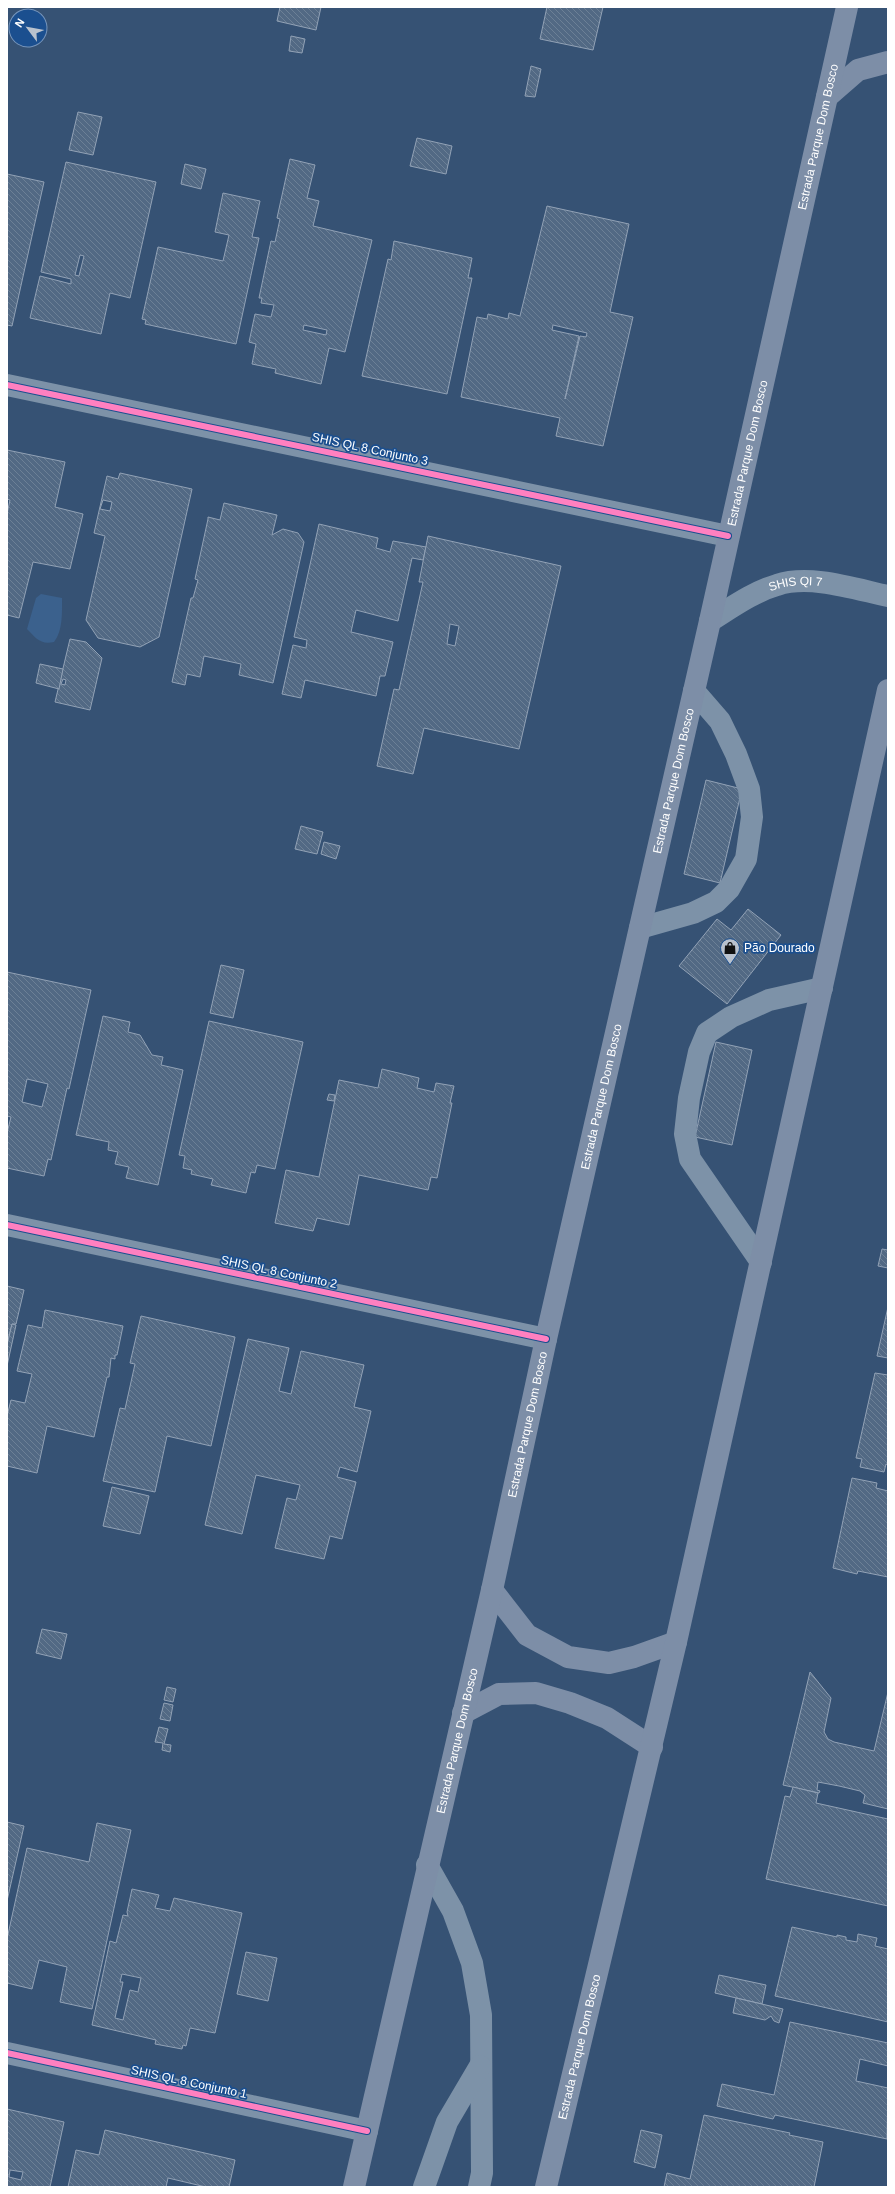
<svg xmlns="http://www.w3.org/2000/svg" width="895" height="2194" font-family="Helvetica,sans-serif">
<style>
.water{fill:#3b618d}
.building{fill:url(#building-back-hatch);stroke:#92a2b6;fill-rule:evenodd}
.lines{fill:none;stroke-linecap:round;stroke-linejoin:round}
.minor{stroke:#7d92a8;stroke-width:22}
.major{stroke:#7d8ea7;stroke-width:22}
.cycleway-casing{stroke:#1b4f8f;stroke-width:8}
.cycleway{stroke:#ff80c0;stroke-width:6}
.labels{text-anchor:middle;stroke-width:3.5;stroke-linejoin:round;paint-order:stroke}
.street-label{font-size:12px;fill:#fff;stroke:#1b4f8f}
.poi-label{font-size:12px;fill:#fff;stroke:#1b4f8f;text-anchor:start}
</style>
<defs>
<pattern id="building-back-hatch" width="6" height="6" patternUnits="userSpaceOnUse"><rect width="6" height="6" fill="#526984"/><path d="M-1 5l2 2M0 0l6 6M5-1l2 2" fill="none" stroke="#6c8096"/></pattern>
</defs>
<rect width="100%" height="100%" fill="#365274"/>
<path class="water" d="M41 594 62 598C62 612 63 631 54 642 40 645 36 638 27 629L36 598Z"/>
<g class="building">
<path d="M280 7H321L316 30 277 21Z"/>
<path d="M547 7H603L593 50 540 39Z"/>
<path d="M291 36 305 39 302 53 289 51Z"/>
<path d="M531 66 541 69 535 97 525 96Z"/>
<path d="M78 112 102 117 93 155 69 150Z"/>
<path d="M417 138 452 146 446 174 410 166Z"/>
<path d="M290 159 315 165 307 198 319 201 313 226 372 240 345 352 329 348 321 384 275 373 276 369 252 364 256 344 249 342 255 314 271 317 274 305 261 303 262 298H259L271 241 275 242 280 219 277 218ZM304 325 327 330 326 335 303 330Z"/>
<path d="M66 162 156 182 130 298 110 293 101 334 30 318 40 276 71 284V279L41 272ZM80 255 84 256 79 276 75 275Z"/>
<path d="M185 164 206 169 201 189 181 184Z"/>
<path d="M7 174 44 182 12 326 7 325Z"/>
<path d="M223 193 260 201 252 237 259 238 236 344 145 324 146 320 142 319 158 247 223 261 229 235 215 232Z"/>
<path d="M547 206 629 224 610 312 633 317 603 446 556 436 560 418 461 397 477 317 487 319 488 314 508 319 509 313 520 316ZM553 325 587 333 586 337 580 336 565 399 579 336 552 330Z"/>
<path d="M394 241 472 258 468 278H472L447 394 362 376 388 259 391 260Z"/>
<path d="M7 450 65 462 55 507 83 514 70 569 33 562 19 618 7 615V514L10 500 7 499Z"/>
<path d="M120 473 192 489 159 637 140 647 98 638 86 620 105 536 94 533 107 476 118 479ZM103 500 112 502 110 511 100 509Z"/>
<path d="M224 503 277 515 272 535 283 529 298 533 304 542 273 683 239 675 241 664 204 656 200 677 187 674 185 685 172 682 191 598H193L198 580 195 579 208 519V517L220 520Z"/>
<path d="M319 524 378 538 376 548 390 552 393 541 426 547 423 560 412 558 398 621 356 610 351 632 393 642 385 676H380L376 696 305 680 301 698 282 694 293 645 306 648 307 640 294 637Z"/>
<path d="M428 536 561 566 519 749 424 728 413 774 377 766 394 689 399 690 423 582H419ZM450 624 459 626 455 646 447 644Z"/>
<path d="M70 639 86 642 102 658 90 710 55 702ZM63 679 66 680 65 685 61 684Z"/>
<path d="M40 664 63 669 59 689 36 683Z"/>
<path d="M706 780 742 789 720 883 684 874Z"/>
<path d="M301 826 323 832 317 854 295 849Z"/>
<path d="M324 842 340 846 336 859 321 854Z"/>
<path d="M748 909 781 935 727 1004 679 966 717 919 731 930Z"/>
<path d="M221 965 244 970 233 1018 210 1013Z"/>
<path d="M7 972 91 990 69 1089 67 1088 51 1160 48 1159 44 1176 7 1168V1133L11 1117 7 1116ZM27 1079 48 1084 42 1107 22 1102Z"/>
<path d="M103 1016 130 1022 128 1032 140 1035 152 1055 163 1057 161 1065 183 1070 158 1185 126 1178 129 1167 115 1164 118 1152 108 1150 109 1142 76 1135Z"/>
<path d="M209 1021 303 1042 275 1169 257 1165 255 1173 251 1172 246 1193 211 1185 213 1179 191 1174 192 1170 183 1168 185 1156 179 1155Z"/>
<path d="M716 1042 752 1050 732 1145 695 1137Z"/>
<path d="M382 1069 419 1078 417 1088 434 1092 436 1083 454 1086 450 1103H452L437 1178 431 1177 428 1190 359 1175 349 1225 317 1218 313 1231 275 1223 286 1170 319 1177 339 1080 378 1088Z"/>
<path d="M329 1094 335 1095 334 1101 327 1100Z"/>
<path d="M882 1249 888 1250V1268L878 1266Z"/>
<path d="M7 1286 24 1290 16 1324H12L7 1345Z"/>
<path d="M888 1307V1358L877 1356Z"/>
<path d="M45 1310 123 1326 117 1355H115V1359L111 1358 109 1377H107L94 1437 47 1426 37 1473 7 1466V1416L11 1400 25 1403 32 1374 17 1371 28 1325 42 1328Z"/>
<path d="M141 1316 235 1337 211 1446 167 1436 155 1492 103 1481 120 1408 125 1409 135 1364 130 1363Z"/>
<path d="M12 1324 16 1325 7 1366V1345Z"/>
<path d="M248 1339 289 1348 279 1391 291 1394 301 1351 364 1365 354 1407 371 1411 357 1472 340 1467 337 1477 356 1482 342 1539 330 1536 324 1559 275 1548 287 1498 296 1500 300 1485 256 1475 242 1534 205 1525Z"/>
<path d="M875 1373 888 1375V1465L886 1464 884 1472 860 1467 862 1459 856 1458Z"/>
<path d="M852 1478 877 1483 876 1488 888 1491V1577L858 1571 857 1574 833 1568Z"/>
<path d="M112 1487 149 1496 140 1534 103 1526Z"/>
<path d="M42 1629 67 1634 61 1659 36 1653Z"/>
<path d="M810 1672 831 1698 824 1732 828 1739 834 1742 874 1751 888 1692V1809L863 1803 865 1795 860 1791 839 1786 818 1782 817 1790 820 1791 819 1793 783 1785Z"/>
<path d="M167 1687 176 1689 173 1702 164 1700Z"/>
<path d="M164 1703 173 1705 170 1721 160 1719Z"/>
<path d="M159 1727 168 1729 164 1744 171 1745 170 1752 162 1750 163 1743 155 1742Z"/>
<path d="M793 1787 818 1793 816 1803 888 1819V1906L766 1879 785 1796 790 1797Z"/>
<path d="M7 1822 24 1826 7 1901Z"/>
<path d="M97 1823 131 1830 92 2009 60 2002 67 1967 39 1960 32 1989 7 1983V1939L27 1848 89 1862Z"/>
<path d="M132 1889 159 1895 155 1908 170 1911 174 1898 242 1913 215 2033 190 2028 186 2046 183 2045 182 2049 155 2044 156 2040 92 2025 110 1941 116 1943 123 1915 128 1916 127 1912ZM122 1974 141 1978 138 1992 130 1990 123 2020 115 2018 123 1982H120Z"/>
<path d="M792 1927 837 1937V1935L846 1937V1940L857 1942 858 1934 877 1938 875 1946 888 1949V2022L775 1996Z"/>
<path d="M246 1952 277 1958 268 2001 237 1994Z"/>
<path d="M719 1975 766 1985 762 2004 715 1993Z"/>
<path d="M736 1998 783 2009 779 2023 774 2021 771 2016 765 2020 733 2013Z"/>
<path d="M790 2022 888 2043V2066L860 2059 856 2081 888 2088 887 2139 775 2115 773 2119 717 2106 722 2084 774 2095Z"/>
<path d="M7 2109 64 2122 50 2187H7ZM10 2170 23 2172 21 2180 9 2177Z"/>
<path d="M704 2115 790 2133 789 2135 823 2142 814 2187H664L667 2173 690 2179Z"/>
<path d="M105 2130 235 2160 229 2187H206L168 2178 166 2187H68L76 2150 99 2155Z"/>
<path d="M641 2130 662 2135 655 2168 634 2162Z"/>
</g>
<g class="lines">
<g class="minor">
<path d="M7 385 728 536"/>
<path id="s1" d="M710 621C731 608 753 592 777 585 810 574 855 589 888 596"/>
<path d="M640 928 693 913 716 902 729 889 746 859 752 817 749 789 736 754 720 721 694 691"/>
<path d="M7 1225 546 1339"/>
<path d="M761 1262 690 1159 685 1134 689 1098 699 1052 707 1033 731 1017 769 1000 822 988"/>
<path d="M427 1865 453 1911 472 1963 481 2015 482 2173 479 2187"/>
<path d="M7 2053 367 2131"/>
<path d="M424 2187 447 2122 480 2066"/>
</g>
<g class="major">
<path d="M827 97 858 70 888 62"/>
<path d="M492 1590 527 1635 568 1657 609 1663 634 1657 676 1642"/>
<path d="M463 1713 499 1694 536 1693 570 1703 607 1718 652 1747"/>
<path id="s2" d="M354 2187 492 1590 546 1339 710 621 847 7"/>
<path id="s3" d="M546 2187 676 1642 888 690"/>
</g>
<defs>
<g id="cycleway">
<path d="M7 385 728 536"/>
<path d="M7 1225 546 1339"/>
<path d="M7 2053 367 2131"/>
</g>
</defs>
<use href="#cycleway" class="cycleway-casing"/>
<use href="#cycleway" class="cycleway"/>
</g>
<defs>
<symbol id="shop-pin" viewBox="-11 -11 22 30"><path d="M0 17L-7.5 6A9.5 9.5 0 1 1 7.5 6Z" fill="#b9c2ce" stroke="#1b4f8f"/><path d="M-5-2.5h2.3a2.7 3.5 0 0 1 5.4 0H5L5.5 6h-11ZM-1.5-2.5h3a1.5 2.3 0 0 0-3 0Z" fill="#111"/></symbol>
</defs>
<g fill-rule="evenodd">
<use href="#shop-pin" x="719" y="937" width="22" height="30"/>
</g>
<g class="labels">
<g class="street-label">
<text dy="4" stroke="none"><textPath href="#s2" startOffset="2102">Estrada Parque Dom Bosco</textPath></text>
<text transform="translate(370 449) rotate(12)" y="4">SHIS QL 8 Conjunto 3</text>
<text dy="4" stroke="none"><textPath href="#s2" startOffset="1778">Estrada Parque Dom Bosco</textPath></text>
<text dy="4" stroke="none"><textPath href="#s1" startOffset="95">SHIS QI 7</textPath></text>
<text dy="4" stroke="none"><textPath href="#s2" startOffset="1442">Estrada Parque Dom Bosco</textPath></text>
<text dy="4" stroke="none"><textPath href="#s2" startOffset="1118">Estrada Parque Dom Bosco</textPath></text>
<text transform="translate(279 1272) rotate(12)" y="4">SHIS QL 8 Conjunto 2</text>
<text dy="4" stroke="none"><textPath href="#s2" startOffset="782">Estrada Parque Dom Bosco</textPath></text>
<text dy="4" stroke="none"><textPath href="#s2" startOffset="458">Estrada Parque Dom Bosco</textPath></text>
<text dy="4" stroke="none"><textPath href="#s3" startOffset="144">Estrada Parque Dom Bosco</textPath></text>
<text transform="translate(189 2082) rotate(12)" y="4">SHIS QL 8 Conjunto 1</text>
</g>
<g class="poi-label">
<text x="744" y="952">Pão Dourado</text>
</g>
</g>
<rect width="895" height="2194" fill="none" stroke="#ffffff" stroke-width="16"/>
<g transform="translate(28 28) rotate(302)"><circle r="19" fill="#1b4f8f" stroke="#7695bc"/>
<path d="M0-3L7 15L0 10L-7 15Z" fill="#b9c2ce"/>
<text y="-6" font-size="11" font-weight="bold" text-anchor="middle" fill="#ffffff">N</text>
</g>
</svg>
